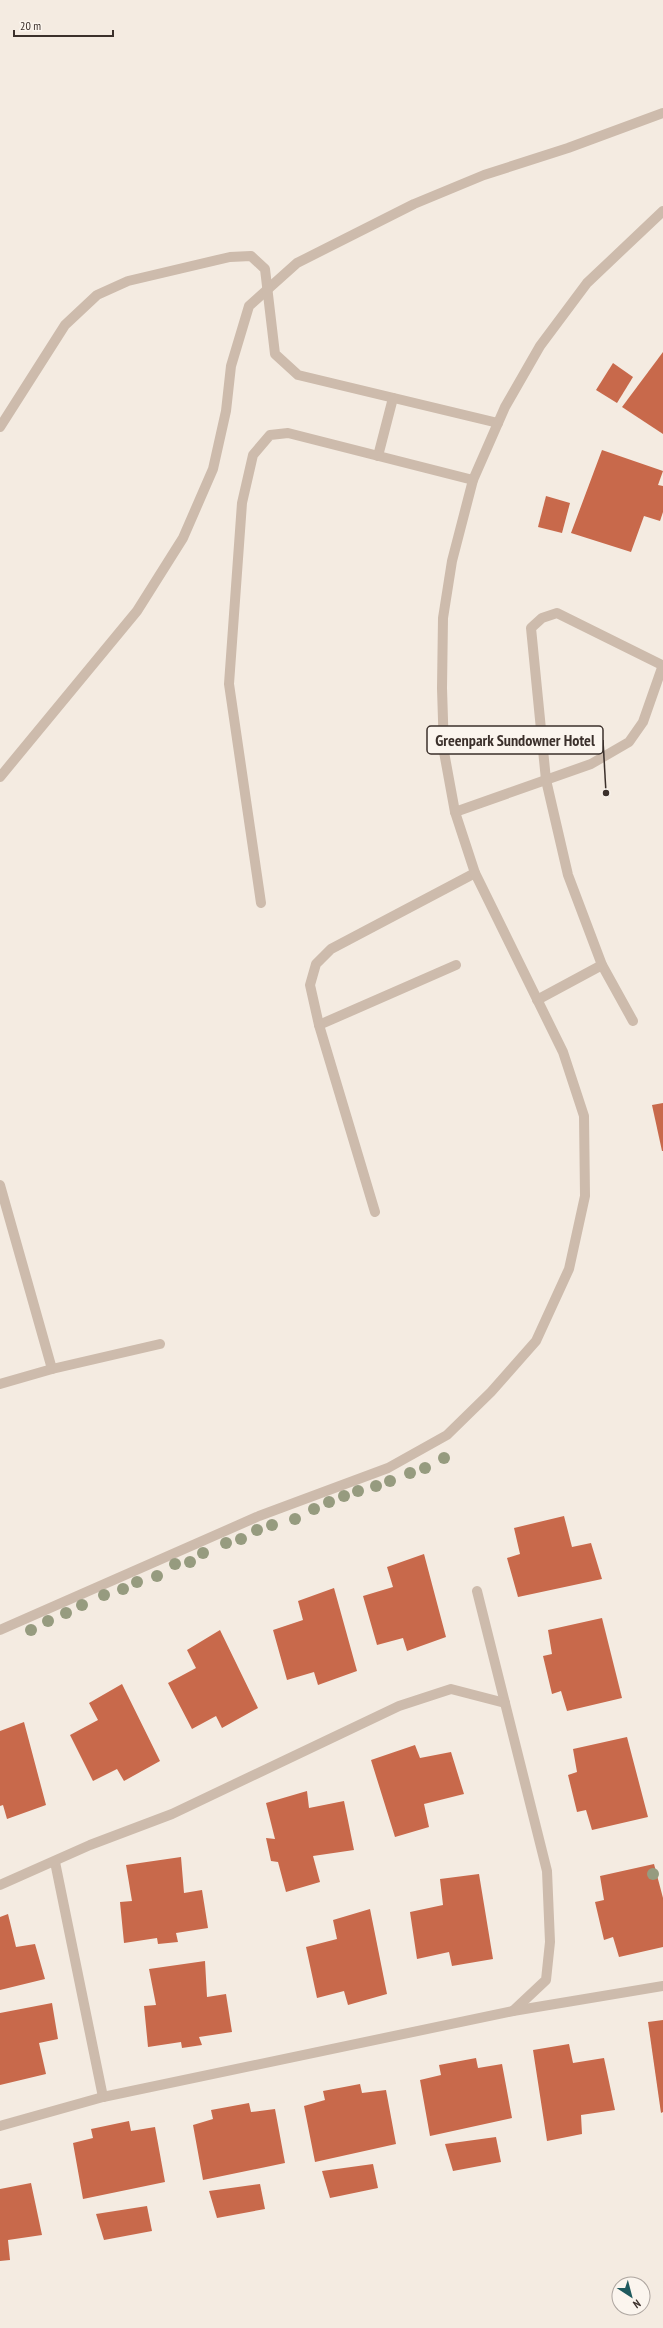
<svg xmlns="http://www.w3.org/2000/svg" width="663" height="2328" font-family="'PT Sans Narrow',sans-serif">
<style>
.building{fill:#c8694b}
.lines{fill:none;stroke-linecap:round;stroke-linejoin:round}
.service{stroke:#cdbbac;stroke-width:10}
.minor{stroke:#cdbbac;stroke-width:10}
.tree{fill:#969b7f}
.leader{fill:none;stroke:#3b302b;stroke-width:1.5}
.callout-dot{fill:#3b302b;stroke:#fbf5ee;stroke-width:1.5}
.callout{fill:#fbf5ee;stroke:#3b302b;stroke-width:1.5}
.callout-label{font-size:16px;text-anchor:middle;font-weight:bold;fill:#3b302b}
</style>
<rect width="100%" height="100%" fill="#f4ebe1"/>
<g class="building">
<path d="M663 352V434L622 407Z"/>
<path d="M613 363 633 377 617 403 596 390Z"/>
<path d="M602 450 663 471 658 485 663 486V512L660 521 644 516 631 552 571 533Z"/>
<path d="M546 496 570 503 562 533 538 527Z"/>
<path d="M663 1103V1151H662L652 1105Z"/>
<path d="M564 1516 572 1547 591 1543 602 1579 518 1597 507 1558 520 1554 514 1528Z"/>
<path d="M424 1554 446 1637 407 1651 403 1638 377 1645 363 1596 393 1587 387 1567Z"/>
<path d="M334 1588 357 1671 318 1685 314 1672 287 1680 273 1630 303 1620 298 1601Z"/>
<path d="M602 1618 622 1698 567 1711 561 1691 552 1694 543 1656 552 1654 548 1630Z"/>
<path d="M220 1630 258 1708 222 1728 216 1716 192 1729 168 1683 196 1668 187 1650Z"/>
<path d="M122 1684 160 1761 124 1781 117 1769 93 1781 70 1735 98 1720 89 1703Z"/>
<path d="M24 1722 46 1805 7 1819 3 1805 0 1806V1731Z"/>
<path d="M627 1737 648 1817 592 1830 586 1810 577 1812 568 1775 577 1772 573 1749Z"/>
<path d="M415 1745 420 1758 451 1752 464 1794 424 1804 429 1827 395 1837 371 1760Z"/>
<path d="M307 1791 309 1808 344 1801 354 1850 313 1856 320 1882 286 1892 278 1862 271 1861 266 1838 275 1839 266 1803Z"/>
<path d="M181 1857 184 1893 202 1890 208 1928 176 1933 178 1942 158 1944 157 1938 124 1943 120 1902 132 1901 126 1865Z"/>
<path d="M654 1864 663 1898V1947L619 1957 613 1937 604 1940 595 1902 604 1900 600 1876Z"/>
<path d="M479 1874 493 1959 452 1966 449 1952 417 1959 410 1912 443 1905 440 1879Z"/>
<path d="M370 1909 387 1994 348 2005 344 1991 317 1998 306 1947 337 1939 333 1920Z"/>
<path d="M8 1914 16 1947 35 1944 45 1979 0 1990V1917Z"/>
<path d="M205 1961 207 1997 226 1994 232 2032 199 2037 202 2045 182 2048 181 2042 148 2047 144 2006 156 2005 149 1969Z"/>
<path d="M52 2003 58 2039 39 2043 46 2074 0 2085V2013Z"/>
<path d="M663 2020V2112L661 2113 648 2022Z"/>
<path d="M569 2044 573 2063 604 2058 615 2110 581 2115 582 2134 547 2141 533 2050Z"/>
<path d="M476 2058 478 2068 502 2064 512 2118 430 2136 420 2080 441 2075 439 2065Z"/>
<path d="M360 2084 362 2093 386 2090 396 2144 315 2162 304 2106 325 2100 323 2091Z"/>
<path d="M249 2103 251 2112 275 2109 285 2163 203 2180 193 2125 213 2119 211 2110Z"/>
<path d="M129 2121 131 2131 155 2127 165 2182 83 2199 73 2143 93 2138 91 2129Z"/>
<path d="M496 2137 501 2162 453 2171 445 2144Z"/>
<path d="M373 2164 378 2188 330 2198 322 2171Z"/>
<path d="M31 2183 42 2235 8 2240 10 2260 0 2261V2189Z"/>
<path d="M260 2184 265 2209 217 2218 209 2191Z"/>
<path d="M147 2206 152 2231 104 2240 96 2214Z"/>
</g>
<g class="lines">
<g class="service">
<path d="M0 777 137 611 183 538 213 469 226 411 231 366 249 306 297 263 414 204 484 175 568 148 663 113"/>
<path d="M455 812 591 764 629 742 643 722 663 665"/>
<path d="M537 1000 602 965"/>
<path d="M633 1021 602 965 568 875 546 780 531 628 542 618 557 613 662 665"/>
<path d="M319 1025 456 965"/>
<path d="M375 1212 319 1025 310 985 316 964 331 949 475 873"/>
</g>
<g class="minor">
<path d="M0 427 65 325 97 295 128 281 230 257 251 256 265 269 275 354 298 375 498 423"/>
<path d="M378 456 393 398"/>
<path d="M261 903 229 684 242 503 253 455 270 435 288 433 473 480"/>
<path d="M0 1185 52 1369 160 1344"/>
<path d="M0 1384 52 1369"/>
<path d="M477 1591 547 1871 550 1942 546 1980 513 2011"/>
<path d="M0 1630 259 1516 388 1468 447 1435 491 1392 536 1341 569 1269 585 1196 584 1116 563 1052 475 873 455 812 444 752 442 688 443 618 452 561 473 480 505 407 540 346 587 283 663 211"/>
<path d="M55 1862 103 2097"/>
<path d="M0 1885 90 1845 172 1814 399 1706 451 1689 505 1703"/>
<path d="M0 2126 103 2097 513 2011 663 1986"/>
</g>
</g>
<g class="tree">
<circle cx="444" cy="1458" r="6"/>
<circle cx="425" cy="1468" r="6"/>
<circle cx="410" cy="1473" r="6"/>
<circle cx="390" cy="1481" r="6"/>
<circle cx="376" cy="1486" r="6"/>
<circle cx="358" cy="1491" r="6"/>
<circle cx="344" cy="1496" r="6"/>
<circle cx="329" cy="1502" r="6"/>
<circle cx="314" cy="1509" r="6"/>
<circle cx="295" cy="1519" r="6"/>
<circle cx="272" cy="1525" r="6"/>
<circle cx="257" cy="1530" r="6"/>
<circle cx="241" cy="1539" r="6"/>
<circle cx="226" cy="1543" r="6"/>
<circle cx="203" cy="1553" r="6"/>
<circle cx="190" cy="1562" r="6"/>
<circle cx="175" cy="1564" r="6"/>
<circle cx="157" cy="1576" r="6"/>
<circle cx="137" cy="1582" r="6"/>
<circle cx="123" cy="1589" r="6"/>
<circle cx="104" cy="1595" r="6"/>
<circle cx="82" cy="1605" r="6"/>
<circle cx="66" cy="1613" r="6"/>
<circle cx="48" cy="1621" r="6"/>
<circle cx="31" cy="1630" r="6"/>
<circle cx="653" cy="1874" r="6"/>
</g>
<path class="leader" d="M606 793L603 740"/>
<circle class="callout-dot" cx="606" cy="793" r="4"/>
<rect class="callout" x="427" y="726" width="176" height="28" rx="4"/>
<g class="callout-label">
<text x="515" y="746">Greenpark Sundowner Hotel</text>
</g>
<g transform="translate(631 2296) rotate(144)"><circle r="19" fill="#fbf5ee" stroke="#aea6a0"/>
<path d="M0-3L7 15L0 10L-7 15Z" fill="#1f5a5e"/>
<text y="-6" font-size="11" font-weight="bold" text-anchor="middle" fill="#3b302b">N</text>
</g>
<path d="M14 30v6h99v-6" fill="none" stroke="#3b302b" stroke-width="2"/>
<text x="20" y="30" font-size="12" fill="#3b302b" stroke="#fbf5ee" stroke-width="3" paint-order="stroke">20 m</text>
</svg>
